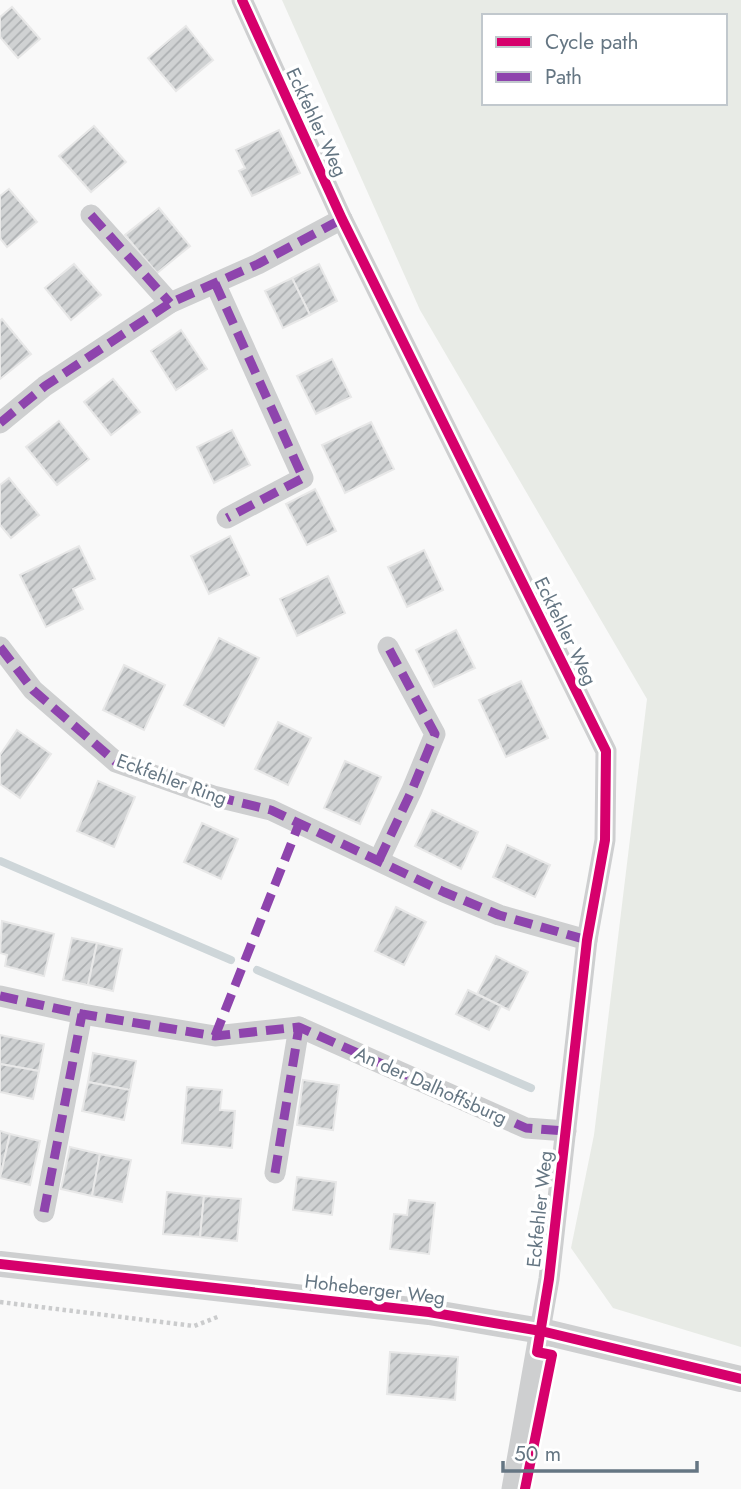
<svg xmlns="http://www.w3.org/2000/svg" width="741" height="1489" font-family="Jost,sans-serif">
<style>
.green{fill:#e8ebe6;fill-rule:evenodd}
.lines{fill:none;stroke-linecap:round;stroke-linejoin:round}
.stream{stroke:#ced6d9;stroke-width:8}
.building{fill:url(#building-hatch);stroke:#e8e8e8;stroke-width:2}
.path{stroke:#cbcccd;stroke-width:4.5;stroke-dasharray:3.5 3.5;stroke-linecap:butt}
.minor{stroke:#cecfd0;stroke-width:21}
.tertiary{stroke:#cecfd0;stroke-width:26}
.quiet{stroke:#8e44ad;stroke-width:9;stroke-dasharray:18 9;stroke-linecap:butt}
.cycleway-casing{stroke:#fff;stroke-width:15}
.cycleway{stroke:#d6006c;stroke-width:10}
.labels{text-anchor:middle;stroke-width:7;stroke-linejoin:round;paint-order:stroke}
.street-label{font-size:19px;fill:#657683;stroke:#fff}
</style>
<defs>
<pattern id="building-hatch" width="6" height="6" patternUnits="userSpaceOnUse" patternTransform="scale(1.75)"><rect width="6" height="6" fill="#d0d2d3"/><path d="M-1 1l2-2M0 6l6-6M5 7l2-2" fill="none" stroke="#acafb1"/></pattern>
</defs>
<rect width="100%" height="100%" fill="#f9f9f9"/>
<path class="green" d="M282 0H741V1347L613 1308 571 1248 594 1135 647 699 420 310ZM484 16H725V103H484Z"/>
<g class="lines">
<g class="stream">
<path d="M0 861 231 960"/>
<path d="M257 970 531 1088"/>
</g>
</g>
<g class="building">
<path d="M12 7 40 39 18 58 0 37V17Z"/>
<path d="M186 26 213 60 176 91 148 58Z"/>
<path d="M94 126 126 162 91 192 59 156Z"/>
<path d="M279 130 300 173 252 196 239 171 245 168 236 150Z"/>
<path d="M9 189 37 222 7 247 0 238V196Z"/>
<path d="M159 208 190 246 157 273 125 235Z"/>
<path d="M74 264 101 295 71 320 45 288Z"/>
<path d="M319 264 337 301 310 315 292 278Z"/>
<path d="M292 278 310 315 283 328 265 291Z"/>
<path d="M2 319 31 354 0 379V321Z"/>
<path d="M181 330 207 369 176 390 151 351Z"/>
<path d="M332 359 351 397 316 414 297 376Z"/>
<path d="M113 379 140 412 111 435 84 402Z"/>
<path d="M59 421 89 459 57 485 26 447Z"/>
<path d="M371 422 394 469 345 493 322 445Z"/>
<path d="M232 430 250 465 214 483 197 447Z"/>
<path d="M9 478 39 515 11 538 0 525V485Z"/>
<path d="M315 489 336 531 307 545 286 504Z"/>
<path d="M230 536 249 575 209 594 191 556Z"/>
<path d="M79 546 95 579 73 589 83 609 46 627 20 575Z"/>
<path d="M424 550 443 590 407 607 388 567Z"/>
<path d="M328 576 345 613 297 636 280 599Z"/>
<path d="M456 630 475 668 434 687 416 650Z"/>
<path d="M219 638 259 658 224 726 184 705Z"/>
<path d="M124 665 165 685 144 730 103 710Z"/>
<path d="M521 681 548 738 506 757 479 700Z"/>
<path d="M278 722 311 738 288 785 255 769Z"/>
<path d="M17 730 51 754 20 798 0 784V755Z"/>
<path d="M345 761 381 777 360 824 324 808Z"/>
<path d="M98 781 135 797 114 847 77 831Z"/>
<path d="M432 810 478 832 461 869 415 846Z"/>
<path d="M202 823 238 839 221 879 184 862Z"/>
<path d="M507 845 550 865 535 897 493 877Z"/>
<path d="M396 907 426 922 404 965 375 951Z"/>
<path d="M2 921 54 934 44 976 5 966 7 955 0 953Z"/>
<path d="M72 938 97 943 88 985 63 980Z"/>
<path d="M97 943 122 949 113 991 88 985Z"/>
<path d="M496 956 528 972 509 1010 477 994Z"/>
<path d="M468 990 501 1006 489 1030 456 1014Z"/>
<path d="M0 1035 44 1044 39 1071 0 1064Z"/>
<path d="M93 1053 136 1061 130 1090 88 1082Z"/>
<path d="M0 1064 39 1071 33 1099 0 1092Z"/>
<path d="M303 1080 339 1085 333 1130 297 1125Z"/>
<path d="M88 1082 130 1090 124 1120 82 1111Z"/>
<path d="M187 1087 222 1090 220 1110 235 1111 232 1148 182 1143Z"/>
<path d="M0 1131 10 1134 0 1178Z"/>
<path d="M10 1134 40 1141 30 1185 0 1178Z"/>
<path d="M70 1147 100 1154 92 1196 61 1189Z"/>
<path d="M100 1154 131 1160 122 1202 92 1196Z"/>
<path d="M297 1177 336 1182 332 1215 293 1210Z"/>
<path d="M167 1192 204 1196 200 1237 163 1234Z"/>
<path d="M204 1196 241 1199 237 1241 200 1237Z"/>
<path d="M409 1200 435 1203 429 1254 390 1249 394 1214 407 1215Z"/>
<path d="M390 1352 458 1357 455 1400 387 1394Z"/>
</g>
<g class="lines">
<path class="path" d="M0 1302 194 1326 220 1316"/>
<g class="minor">
<path d="M242 0 342 219 606 751 605 840 587 940 549 1279 512 1489"/>
<path d="M91 215 170 303"/>
<path d="M215 283 303 478 227 518"/>
<path d="M0 423 45 386 170 303 258 264 342 219"/>
<path d="M0 647 33 690 116 762 213 796 271 810 444 892 499 915 587 940"/>
<path d="M379 860 412 790 435 734 388 647"/>
<path d="M0 996 82 1014 215 1036 299 1027 526 1128 566 1131"/>
<path d="M275 1173 299 1027"/>
<path d="M44 1212 82 1014"/>
</g>
<path class="tertiary" d="M0 1264 429 1312 541 1331 741 1379"/>
<g class="quiet">
<path d="M91 215 170 303"/>
<path d="M215 283 303 478 227 518"/>
<path d="M0 423 45 386 170 303 258 264 342 219"/>
<path d="M0 647 33 690 116 762 213 796 271 810 444 892 499 915 587 940"/>
<path d="M379 860 412 790 435 734 388 647"/>
<path d="M0 996 82 1014 215 1036 299 1027 526 1128 566 1131"/>
<path d="M215 1036 299 824"/>
<path d="M275 1173 299 1027"/>
<path d="M44 1212 82 1014"/>
</g>
<defs>
<g id="cycleway">
<path d="M242 0 342 219 606 751 605 840 587 940 549 1279 537 1352 552 1355 525 1489"/>
<path d="M0 1264 429 1312 541 1331 741 1379"/>
</g>
</defs>
<use href="#cycleway" class="cycleway-casing"/>
<use href="#cycleway" class="cycleway"/>
</g>
<g class="labels">
<g class="street-label">
<text transform="translate(317 122) rotate(65)" y="7">Eckfehler Weg</text>
<text transform="translate(566 631) rotate(64)" y="7">Eckfehler Weg</text>
<text transform="translate(172 779) rotate(20)" y="7">Eckfehler Ring</text>
<text transform="translate(431 1085) rotate(24)" y="7">An der Dalhoffsburg</text>
<text transform="translate(539 1209) rotate(-84)" y="7">Eckfehler Weg</text>
<text transform="translate(375 1289) rotate(7)" y="7">Hoheberger Weg</text>
</g>
</g>
<rect x="482" y="14" width="245" height="91" fill="#ffffff" stroke="#c1c8cd" stroke-width="2"/>
<rect x="496" y="37" width="35" height="10" fill="#d6006c" stroke="#c1c8cd" stroke-width="2"/>
<text x="545" y="49" font-size="21" fill="#657683">Cycle path</text>
<rect x="496" y="72" width="35" height="10" fill="#8e44ad" stroke="#c1c8cd" stroke-width="2"/>
<text x="545" y="84" font-size="21" fill="#657683">Path</text>
<path d="M503 1461v10h194v-10" fill="none" stroke="#657683" stroke-width="3.5"/>
<text x="514" y="1461" font-size="21" fill="#657683" stroke="#ffffff" stroke-width="5" paint-order="stroke">50 m</text>
</svg>
